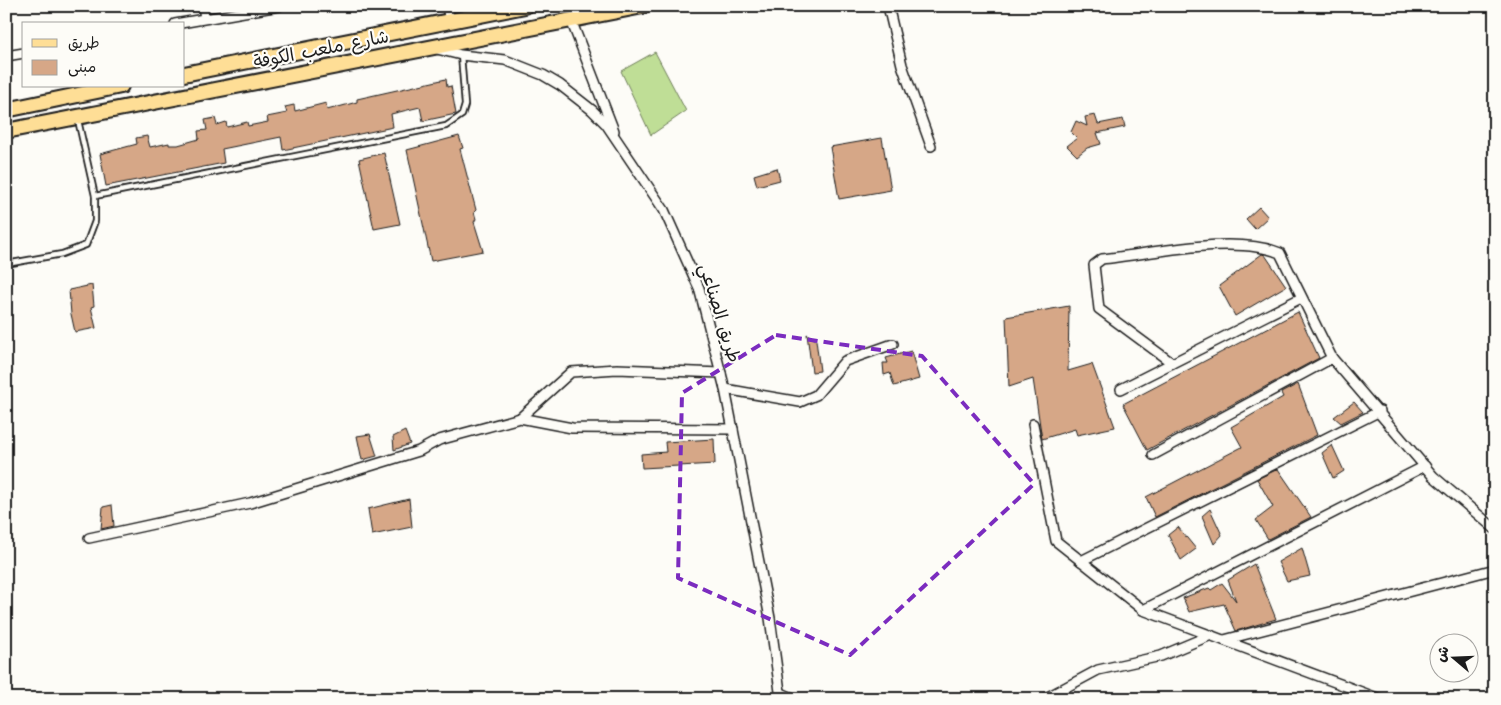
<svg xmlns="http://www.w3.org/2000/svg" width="1501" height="705" font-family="Kalam,'Playpen Sans Arabic',sans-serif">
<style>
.green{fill:#bfde96;stroke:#6e7d59}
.building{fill:#d6a787;stroke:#1c1c1c}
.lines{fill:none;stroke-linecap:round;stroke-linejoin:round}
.service-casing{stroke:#1c1c1c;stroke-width:8}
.minor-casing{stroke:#1c1c1c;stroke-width:12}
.primary-casing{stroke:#1c1c1c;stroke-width:18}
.service{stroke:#fdfcf7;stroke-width:4.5}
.minor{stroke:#fdfcf7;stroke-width:9}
.primary{stroke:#fede96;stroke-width:14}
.marked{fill:none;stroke:#7b2cbf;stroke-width:4;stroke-dasharray:10 6;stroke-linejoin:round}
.labels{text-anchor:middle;stroke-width:4.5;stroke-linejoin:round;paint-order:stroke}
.street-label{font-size:18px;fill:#1c1c1c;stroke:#fdfcf7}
</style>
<rect width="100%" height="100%" fill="#fdfcf7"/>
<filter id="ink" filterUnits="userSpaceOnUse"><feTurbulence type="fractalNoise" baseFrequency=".02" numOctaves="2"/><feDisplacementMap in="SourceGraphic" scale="10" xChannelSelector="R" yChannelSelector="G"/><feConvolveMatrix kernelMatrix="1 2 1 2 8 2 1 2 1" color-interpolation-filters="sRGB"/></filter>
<g filter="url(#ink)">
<path class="green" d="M655 52 686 111 651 135 621 71Z"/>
<g class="building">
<path d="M446 79 447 87 451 86 456 114 423 121 420 107 391 114 393 127 283 150 281 137 222 149 224 163 106 186 100 154 137 144 136 138 147 136 150 147 169 143V145H178L199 139 198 131 207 130 205 120 215 118 217 125 226 122 227 127 247 122 248 126 268 122 267 117 287 113 285 107 294 105 295 111 326 103 327 110 357 102V99Z"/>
<path d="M1095 115 1098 124 1123 119 1125 127 1097 133 1101 144 1087 148 1077 156 1067 146 1077 138 1071 132 1076 121 1087 126 1085 117Z"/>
<path d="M459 136 463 148 460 149 476 210 474 212 476 219 474 222 483 251 431 261 407 150Z"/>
<path d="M882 138 891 190 839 199 830 147Z"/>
<path d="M384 153 400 224 374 229 359 159Z"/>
<path d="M777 168 780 180 757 186 754 175Z"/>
<path d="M1259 207 1268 217 1255 229 1246 219Z"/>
<path d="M1262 254 1265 255 1286 286 1235 316 1219 286Z"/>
<path d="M92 285 94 306 91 307 96 328 75 332 71 314 69 290Z"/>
<path d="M1069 306 1068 371 1092 364 1115 427 1077 435 1075 429 1042 439 1033 379 1009 387 1006 317Z"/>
<path d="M1298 312 1319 358 1147 450 1123 404Z"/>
<path d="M807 334 816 340 820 371 812 372Z"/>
<path d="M911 351 919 379 894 386 890 373 884 375 883 363H888L886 358Z"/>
<path d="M1298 384 1317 435 1155 517 1146 497 1242 447 1231 427 1283 397 1281 393Z"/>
<path d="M1354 402 1363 412 1341 423 1334 417Z"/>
<path d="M405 431 410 444 394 450 393 437Z"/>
<path d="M370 434 377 456 362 460 357 436Z"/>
<path d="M714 439 715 464 642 468 641 454 666 452 665 442Z"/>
<path d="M1332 445 1344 471 1333 478 1322 453Z"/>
<path d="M1278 469 1311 517 1268 539 1256 520 1273 507 1257 479Z"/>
<path d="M409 499 412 527 372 535 368 509Z"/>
<path d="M112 505 114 526 101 529 103 507Z"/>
<path d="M1210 509 1222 535 1214 544 1202 516Z"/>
<path d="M1178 527 1196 549 1181 560 1168 535Z"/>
<path d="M1302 548 1310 576 1287 581 1278 562Z"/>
<path d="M1254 564 1276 619 1236 631 1224 604 1189 612 1183 598 1209 588 1211 590 1222 583 1236 601 1228 580Z"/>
</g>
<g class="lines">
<defs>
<g id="service">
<path d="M95 196 446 126 462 115 465 105 461 55"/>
<path d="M6 264 62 254 86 245 95 221V196L78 120"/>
</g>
<g id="minor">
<path d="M203 6 205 18"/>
<path d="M447 6 450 21"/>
<path d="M888 6 902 65 931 146"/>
<path d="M571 20 614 131"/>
<path d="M175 24 279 6"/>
<path d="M433 48 461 55 505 60 543 75 560 85 592 110 606 124 664 210 699 288 725 389 770 618 781 699"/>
<path d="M6 56 24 53"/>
<path d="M1172 363 1099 309 1094 265 1102 259C1151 254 1234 234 1280 253L1332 358 1433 476 1495 529"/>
<path d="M725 389 800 402 816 395 845 361 893 344"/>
<path d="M1121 389 1301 298"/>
<path d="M520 418 571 372 617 369 721 373"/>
<path d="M1033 424 1056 541 1143 610 1380 699"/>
<path d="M1153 455 1332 358"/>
<path d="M89 538 250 503 419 451 439 440 520 418 572 428 733 429"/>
<path d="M1081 561 1380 411"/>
<path d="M1143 610 1425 466"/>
<path d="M1224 640 1495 569"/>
<path d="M781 693 795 699"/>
<path d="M1044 699 1098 670 1161 656 1211 635"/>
</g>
<g id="primary">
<path d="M184 74 525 6"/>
<path d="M6 110 121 86"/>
<path d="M6 131 643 6"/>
</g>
</defs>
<use href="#service" class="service-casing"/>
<use href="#minor" class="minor-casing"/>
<use href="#primary" class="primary-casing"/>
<use href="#service" class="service"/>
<use href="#minor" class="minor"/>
<use href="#primary" class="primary"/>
</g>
</g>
<path class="marked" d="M776 335 922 356 1034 484 850 655 678 578 682 393Z"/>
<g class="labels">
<g class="street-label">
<text transform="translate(321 49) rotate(-11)" y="6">شارع ملعب الكوفة</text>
<text transform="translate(720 313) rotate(73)" y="6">طريق الصناعي</text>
</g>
</g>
<rect width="1501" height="705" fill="none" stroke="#fdfcf7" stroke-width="25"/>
<rect x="12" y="12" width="1476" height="680" fill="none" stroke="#1c1c1c" stroke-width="2" filter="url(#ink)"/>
<rect x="22" y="22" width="162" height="65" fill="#fdfcf7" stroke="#a3a29f"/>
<rect x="32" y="39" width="25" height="8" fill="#fede96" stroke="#a3a29f"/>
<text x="68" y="48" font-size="15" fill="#1c1c1c">طريق</text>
<rect x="32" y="60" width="25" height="15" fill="#d6a787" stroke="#a3a29f"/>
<text x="68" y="72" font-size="15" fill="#1c1c1c">مبنى</text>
<g transform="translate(1454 658) rotate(289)"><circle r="24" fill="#fdfcf7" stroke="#a3a29f"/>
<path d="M0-4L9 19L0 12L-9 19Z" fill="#1c1c1c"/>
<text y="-8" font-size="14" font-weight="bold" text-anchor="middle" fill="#1c1c1c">ش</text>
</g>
</svg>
